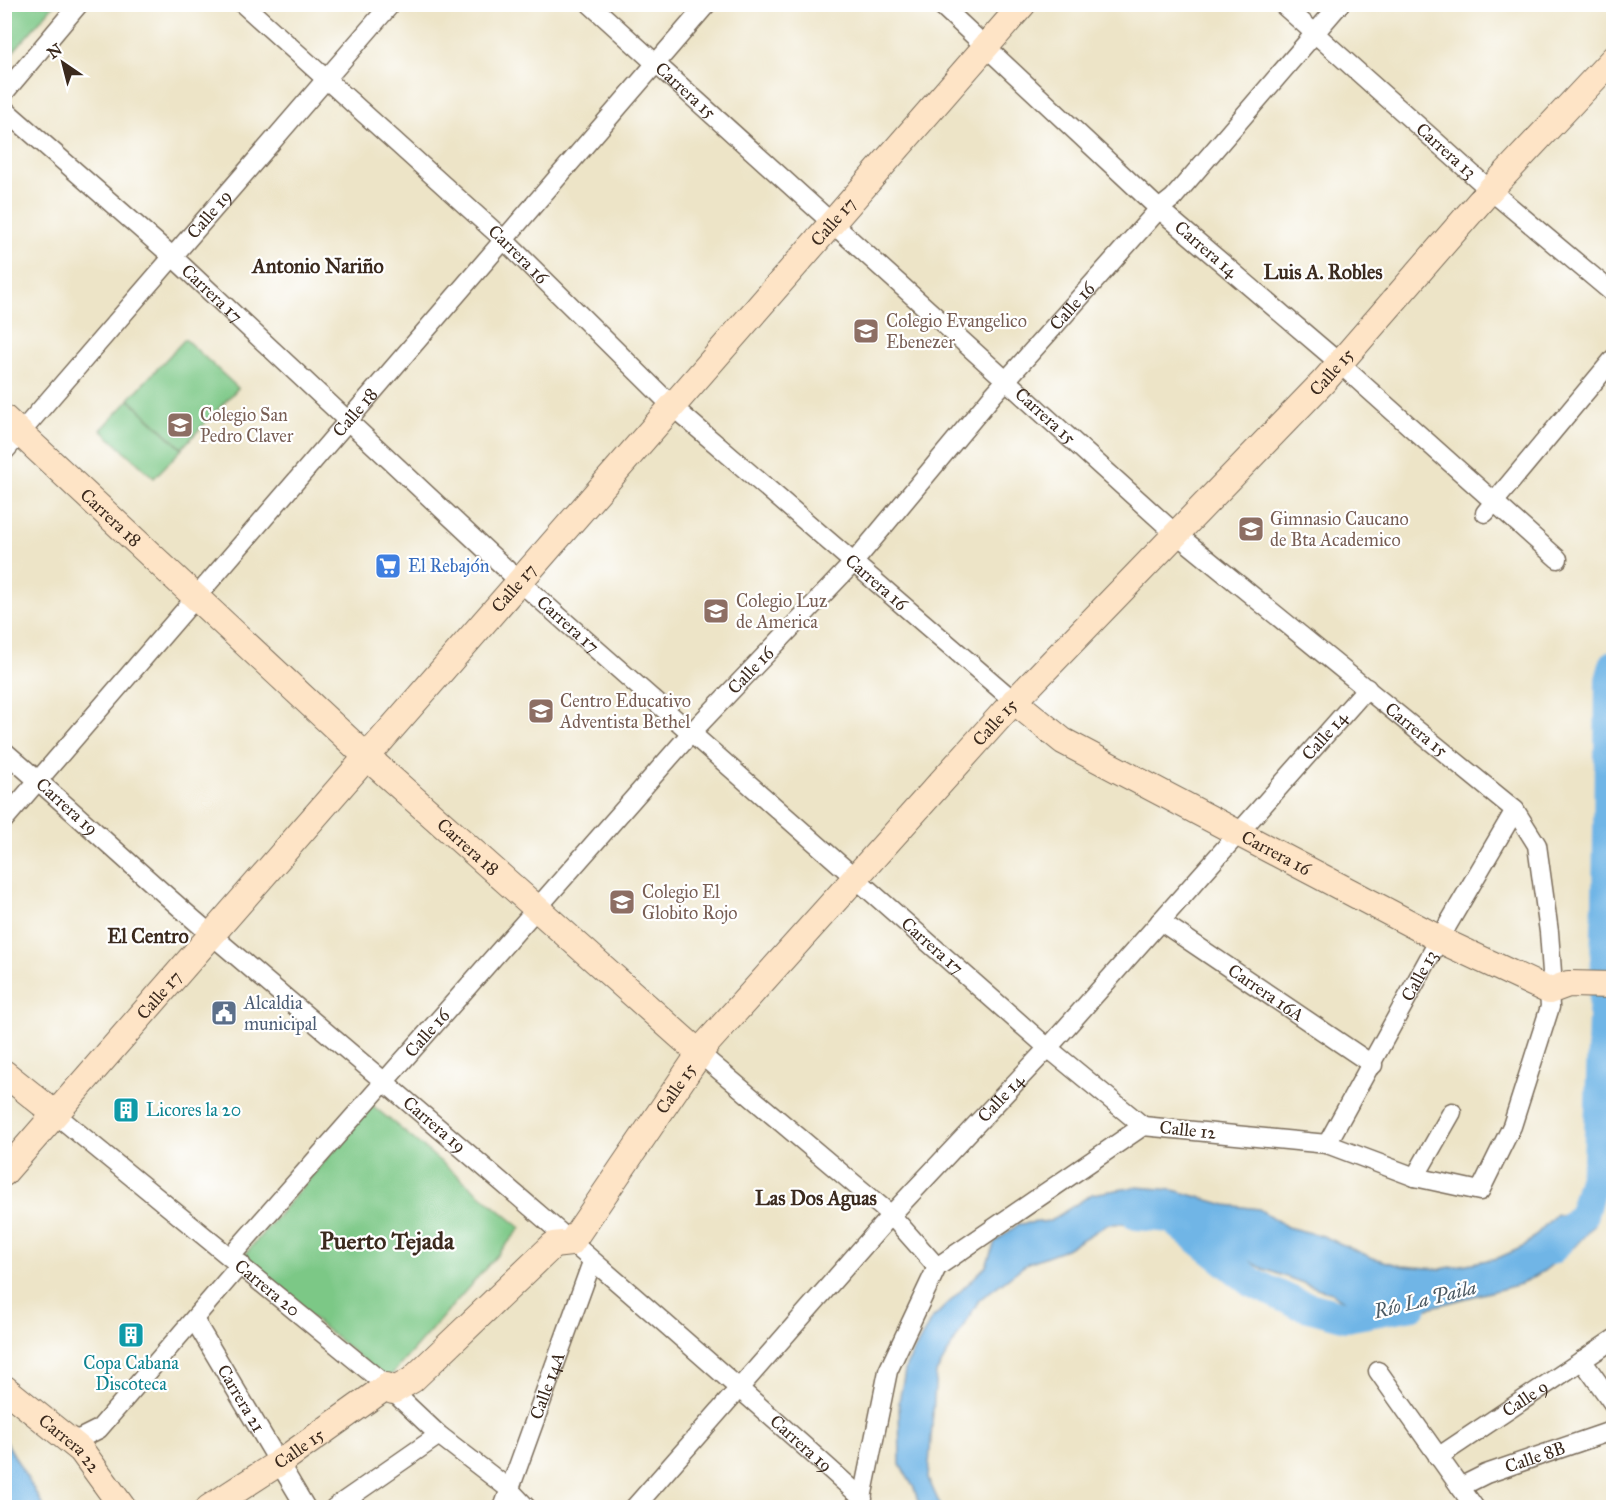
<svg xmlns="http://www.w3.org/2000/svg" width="1618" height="1512" font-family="'IM FELL Great Primer',serif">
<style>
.green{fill:#7cc886;stroke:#5c7952;stroke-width:1.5}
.water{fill:#6fb5e6;stroke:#557082;stroke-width:1.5}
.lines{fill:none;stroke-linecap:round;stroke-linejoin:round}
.river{stroke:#6fb5e6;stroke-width:30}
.street-casing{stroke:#796b59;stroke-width:21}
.secondary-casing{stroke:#796b59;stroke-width:28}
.street{stroke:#fff;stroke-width:18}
.secondary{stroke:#fee4c6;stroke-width:26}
.labels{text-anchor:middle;stroke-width:4.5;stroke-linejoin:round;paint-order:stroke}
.street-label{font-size:18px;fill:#3b2a1e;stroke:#fff}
.education-label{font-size:18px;fill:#785e54;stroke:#fff;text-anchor:start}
.shop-label{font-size:18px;fill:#366cbe;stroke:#fff;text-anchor:start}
.service-label{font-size:18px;fill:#4e5e75;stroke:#fff;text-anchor:start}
.culture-label{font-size:18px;fill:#0d838f;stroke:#fff;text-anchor:start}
.neighbourhood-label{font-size:20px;font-weight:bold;fill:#3b2a1e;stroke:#fff}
.water-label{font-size:20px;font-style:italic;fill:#4d5b64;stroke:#fff}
.district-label{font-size:24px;font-weight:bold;fill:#3b2a1e;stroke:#fff}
</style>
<rect width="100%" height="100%" fill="#fff"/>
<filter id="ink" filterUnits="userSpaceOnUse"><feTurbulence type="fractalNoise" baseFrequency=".0167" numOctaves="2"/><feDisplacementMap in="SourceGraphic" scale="12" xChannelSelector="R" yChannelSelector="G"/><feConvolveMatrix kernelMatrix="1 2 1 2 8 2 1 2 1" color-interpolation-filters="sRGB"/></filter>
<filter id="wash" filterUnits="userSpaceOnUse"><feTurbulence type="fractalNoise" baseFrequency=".008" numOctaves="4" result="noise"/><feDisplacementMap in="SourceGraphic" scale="24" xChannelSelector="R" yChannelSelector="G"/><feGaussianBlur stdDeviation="1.35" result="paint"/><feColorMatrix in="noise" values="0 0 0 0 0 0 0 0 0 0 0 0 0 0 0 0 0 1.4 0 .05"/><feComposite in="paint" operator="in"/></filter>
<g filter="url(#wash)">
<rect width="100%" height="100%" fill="#ede4c7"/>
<g class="green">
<path d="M5 4 54 5 5 61 4 5Z"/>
<path d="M185 339 238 388 182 448 129 399Z"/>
<path d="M129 400 182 449 154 478 101 430Z"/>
<path d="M372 1105 521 1228 387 1380 241 1259Z"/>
</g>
<g class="water">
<path d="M1136 1187 1174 1190 1226 1205 1259 1209 1287 1227 1323 1236 1373 1258 1402 1266 1441 1269 1498 1258 1525 1246 1556 1214 1594 1225 1575 1246 1544 1271 1521 1284 1397 1316 1359 1311 1331 1293 1264 1269 1226 1250 1205 1232 1177 1222 1108 1224 1066 1249 1028 1263 979 1300 936 1373 928 1478 941 1507H920L914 1488 900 1465 899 1401 906 1366 931 1320 986 1266 995 1242 1019 1224 1050 1221 1092 1194Z"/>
<path d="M4 1438 44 1507H5Z"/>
</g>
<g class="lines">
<g class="river">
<path d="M1137 1215 1171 1218 1253 1283 1298 1304 1346 1317 1413 1305"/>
<path d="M1551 1250 1583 1214 1598 1162 1607 902 1610 680 1614 665"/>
</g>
</g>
</g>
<g filter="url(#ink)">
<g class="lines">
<defs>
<g id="street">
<path id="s1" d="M243 4 504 240 673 407 1014 701"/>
<path id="s2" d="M590 4 1168 527 1515 810 1537 845 1549 932 1552 972 1549 991 1550 1007 1512 1126 1480 1191 1415 1177 1327 1144 1143 1126 937 1267 888 1371 860 1508"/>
<path id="s3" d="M940 4 1159 209 1330 355 1558 559"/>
<path id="s4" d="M1282 4 1490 190 1614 294"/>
<path d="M4 93 79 4"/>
<path id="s5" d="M4 109 173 257 520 582 1048 1048 1143 1126"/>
<path id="s6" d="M4 452 391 4"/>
<path d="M1485 513 1614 358"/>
<path id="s7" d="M4 751C75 812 143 877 214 937 432 1122 650 1307 863 1499"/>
<path id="s8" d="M4 820 707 4"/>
<path id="s9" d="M1160 921 1373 1065"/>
<path d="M699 1053 891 1215 937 1267"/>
<path id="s10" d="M54 1113 387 1386 439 1435 509 1489 527 1508"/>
<path id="s11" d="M1327 1144 1440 938 1515 810"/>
<path d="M1415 1177 1452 1112"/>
<path id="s12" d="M231 1256 692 732 854 562 993 395 1159 209 1173 198 1340 4"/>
<path id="s13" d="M195 1321 306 1508"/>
<path d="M1582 1360 1614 1405"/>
<path d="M1378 1371 1475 1508"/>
<path d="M64 1436 79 1439 99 1429 241 1264"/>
<path id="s14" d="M1438 1457 1614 1339"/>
<path id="s15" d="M1460 1487 1486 1474 1614 1430"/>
<path d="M334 1508 439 1435"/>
<path id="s16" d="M503 1508 592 1262"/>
<path id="s17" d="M634 1508 891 1215 1048 1048 1367 688"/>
</g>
<g id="secondary">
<path id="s18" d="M4 418 367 757 699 1053"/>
<path id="s19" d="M1014 701 1063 741 1451 945 1549 991 1568 984 1614 985"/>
<path d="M4 1073 54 1113"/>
<path id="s20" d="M4 1173 1023 4"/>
<path id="s21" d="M4 1388 81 1450 123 1508"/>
<path id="s22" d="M393 1391 412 1380 549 1249 553 1245 571 1243 707 1043 1005 711 1325 380 1490 190 1614 58"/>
<path id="s23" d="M209 1508 286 1458 387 1386"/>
</g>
</defs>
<use href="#street" class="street-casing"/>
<use href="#secondary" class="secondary-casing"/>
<use href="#street" class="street"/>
<use href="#secondary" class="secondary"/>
</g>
</g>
<defs>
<symbol id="school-square" viewBox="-11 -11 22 22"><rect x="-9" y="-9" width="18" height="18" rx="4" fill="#8d6e63" stroke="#fff"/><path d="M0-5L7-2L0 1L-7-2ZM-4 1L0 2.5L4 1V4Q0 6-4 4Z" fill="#fff"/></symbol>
<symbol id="supermarket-square" viewBox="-11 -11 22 22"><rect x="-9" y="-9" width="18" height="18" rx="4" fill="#3f7fe0" stroke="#fff"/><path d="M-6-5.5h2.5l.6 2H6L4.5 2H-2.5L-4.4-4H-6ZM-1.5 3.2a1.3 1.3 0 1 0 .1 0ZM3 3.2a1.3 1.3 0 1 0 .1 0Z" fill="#fff"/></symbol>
<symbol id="civic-square" viewBox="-11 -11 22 22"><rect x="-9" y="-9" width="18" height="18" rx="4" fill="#5c6f8a" stroke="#fff"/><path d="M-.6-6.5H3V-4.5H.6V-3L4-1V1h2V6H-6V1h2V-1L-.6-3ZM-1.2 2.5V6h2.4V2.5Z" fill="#fff"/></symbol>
<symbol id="building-square" viewBox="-11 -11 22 22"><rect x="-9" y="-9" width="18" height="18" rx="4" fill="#0f9aa8" stroke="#fff"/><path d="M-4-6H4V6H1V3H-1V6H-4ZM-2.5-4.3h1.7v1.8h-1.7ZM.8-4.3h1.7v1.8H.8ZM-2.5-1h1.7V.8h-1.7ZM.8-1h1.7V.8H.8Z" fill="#fff"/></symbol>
</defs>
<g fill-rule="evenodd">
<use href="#school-square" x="851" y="316" width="30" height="30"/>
<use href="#school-square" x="165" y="410" width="30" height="30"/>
<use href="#school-square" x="1236" y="514" width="30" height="30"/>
<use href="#supermarket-square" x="373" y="551" width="30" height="30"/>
<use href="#school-square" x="701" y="596" width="30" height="30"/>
<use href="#school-square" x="526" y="696" width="30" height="30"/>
<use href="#school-square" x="607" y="887" width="30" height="30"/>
<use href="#civic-square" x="209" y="998" width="30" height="30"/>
<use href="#building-square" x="111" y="1095" width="30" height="30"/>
<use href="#building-square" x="116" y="1320" width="30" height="30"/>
</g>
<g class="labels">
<g class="street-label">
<text dy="6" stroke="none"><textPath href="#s2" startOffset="129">Carrera 15</textPath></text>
<text dy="6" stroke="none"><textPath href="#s4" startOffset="220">Carrera 13</textPath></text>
<text dy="6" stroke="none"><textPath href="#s6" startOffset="314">Calle 19</textPath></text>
<text dy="6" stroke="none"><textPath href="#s20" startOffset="1262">Calle 17</textPath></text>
<text dy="6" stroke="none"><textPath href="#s3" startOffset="362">Carrera 14</textPath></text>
<text dy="6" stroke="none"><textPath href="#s1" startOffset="372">Carrera 16</textPath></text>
<text dy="6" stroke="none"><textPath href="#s5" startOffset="278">Carrera 17</textPath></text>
<text dy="6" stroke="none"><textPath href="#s12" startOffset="1269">Calle 16</textPath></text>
<text dy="6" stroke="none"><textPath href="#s22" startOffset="1394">Calle 15</textPath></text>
<text dy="6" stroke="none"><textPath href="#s8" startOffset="538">Calle 18</textPath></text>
<text dy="6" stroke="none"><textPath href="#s2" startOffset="614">Carrera 15</textPath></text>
<text dy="6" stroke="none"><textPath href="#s18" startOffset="146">Carrera 18</textPath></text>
<text dy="6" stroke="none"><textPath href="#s1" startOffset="858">Carrera 16</textPath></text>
<text dy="6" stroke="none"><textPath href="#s20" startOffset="776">Calle 17</textPath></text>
<text dy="6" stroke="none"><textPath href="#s5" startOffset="764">Carrera 17</textPath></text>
<text dy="6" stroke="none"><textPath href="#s12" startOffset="783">Calle 16</textPath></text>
<text dy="6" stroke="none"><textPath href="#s22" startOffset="908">Calle 15</textPath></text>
<text dy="6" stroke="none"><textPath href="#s2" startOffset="1100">Carrera 15</textPath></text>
<text dy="6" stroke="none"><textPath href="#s17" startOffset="1036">Calle 14</textPath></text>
<text dy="6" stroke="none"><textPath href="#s7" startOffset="84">Carrera 19</textPath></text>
<text dy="6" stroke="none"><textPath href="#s18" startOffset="632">Carrera 18</textPath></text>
<text dy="6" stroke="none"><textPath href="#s19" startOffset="304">Carrera 16</textPath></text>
<text dy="6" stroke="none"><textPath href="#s5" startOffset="1250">Carrera 17</textPath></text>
<text dy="6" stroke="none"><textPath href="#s11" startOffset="192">Calle 13</textPath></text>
<text dy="6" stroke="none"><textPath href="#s9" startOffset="128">Carrera 16A</textPath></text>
<text dy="6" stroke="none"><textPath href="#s20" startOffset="236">Calle 17</textPath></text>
<text dy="6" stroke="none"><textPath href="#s12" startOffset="297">Calle 16</textPath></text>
<text dy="6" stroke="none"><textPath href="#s22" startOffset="422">Calle 15</textPath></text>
<text dy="6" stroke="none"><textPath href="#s17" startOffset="550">Calle 14</textPath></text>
<text dy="6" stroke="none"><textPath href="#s7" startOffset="570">Carrera 19</textPath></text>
<text transform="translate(1188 1130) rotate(6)" y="6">Calle 12</text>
<text dy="6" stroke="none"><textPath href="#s10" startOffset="276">Carrera 20</textPath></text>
<text dy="6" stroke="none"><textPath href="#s16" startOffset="130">Calle 14A</textPath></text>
<text dy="6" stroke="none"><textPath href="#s14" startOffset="105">Calle 9</textPath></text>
<text dy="6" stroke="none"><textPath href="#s13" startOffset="90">Carrera 21</textPath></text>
<text dy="6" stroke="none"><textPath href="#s7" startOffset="1056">Carrera 19</textPath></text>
<text dy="6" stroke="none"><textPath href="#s21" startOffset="86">Carrera 22</textPath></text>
<text dy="6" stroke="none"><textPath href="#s23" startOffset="108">Calle 15</textPath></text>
<text dy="6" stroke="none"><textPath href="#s15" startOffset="81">Calle 8B</textPath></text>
</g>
<g class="education-label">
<text x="886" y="327">Colegio Evangelico<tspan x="886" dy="21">Ebenezer</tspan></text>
<text x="200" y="421">Colegio San<tspan x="200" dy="21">Pedro Claver</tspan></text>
<text x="1270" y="525">Gimnasio Caucano<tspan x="1270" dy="21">de Bta Academico</tspan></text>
<text x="736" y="607">Colegio Luz<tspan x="736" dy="21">de America</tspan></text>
<text x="560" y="707">Centro Educativo<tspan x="560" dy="21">Adventista Bethel</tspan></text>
<text x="642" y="898">Colegio El<tspan x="642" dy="21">Globito Rojo</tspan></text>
</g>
<g class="shop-label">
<text x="408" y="572">El Rebajón</text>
</g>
<g class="service-label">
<text x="244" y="1009">Alcaldia<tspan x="244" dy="21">municipal</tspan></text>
</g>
<g class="culture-label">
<text x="146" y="1116">Licores la 20</text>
<text x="131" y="1369" text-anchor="middle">Copa Cabana<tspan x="131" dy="21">Discoteca</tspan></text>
</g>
<g class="neighbourhood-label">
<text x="318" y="273">Antonio Nariño</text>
<text x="1323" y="279">Luis A. Robles</text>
<text x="148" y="943">El Centro</text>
<text x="816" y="1205">Las Dos Aguas</text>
</g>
<g class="water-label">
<text transform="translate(1425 1299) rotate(-14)" y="7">Río La Paila</text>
</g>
<g class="district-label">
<text x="387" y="1249">Puerto Tejada</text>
</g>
</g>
<rect width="1618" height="1512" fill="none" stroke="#fff" stroke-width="24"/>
<g transform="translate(63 63) rotate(325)" stroke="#ffffff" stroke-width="4.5" paint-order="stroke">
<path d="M0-4.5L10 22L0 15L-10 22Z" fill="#3b2a1e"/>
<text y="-9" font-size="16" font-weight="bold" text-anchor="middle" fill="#3b2a1e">N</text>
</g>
</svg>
